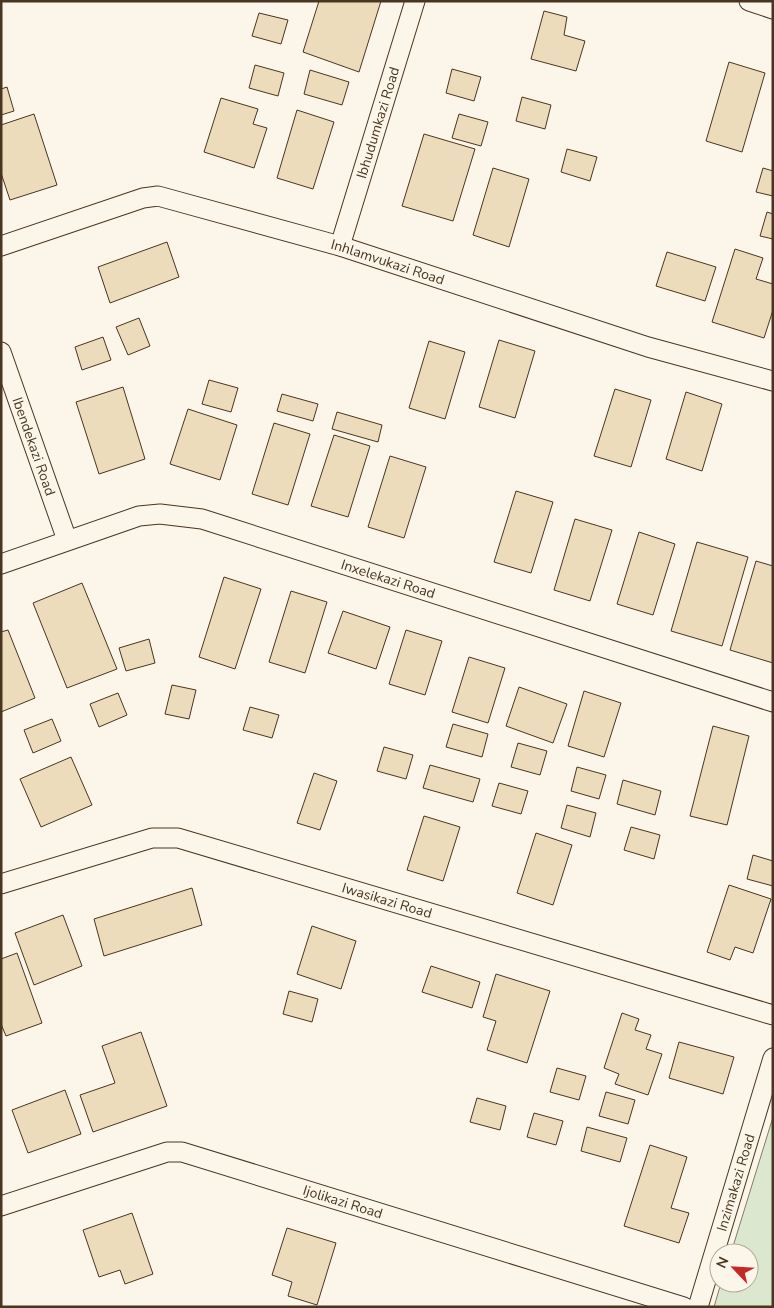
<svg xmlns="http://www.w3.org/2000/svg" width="774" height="1308" font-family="'Nunito Sans',sans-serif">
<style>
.green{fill:#dce7d0;stroke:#887966}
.building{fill:#ecdcbc;stroke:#4a3520}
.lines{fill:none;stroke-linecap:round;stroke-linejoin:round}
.street-casing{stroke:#4a3520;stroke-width:21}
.street{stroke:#fbf6e9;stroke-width:19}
.labels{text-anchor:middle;stroke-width:4;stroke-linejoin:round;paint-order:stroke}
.street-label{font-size:14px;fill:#4a3520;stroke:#fbf6e9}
</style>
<rect width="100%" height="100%" fill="#fbf6e9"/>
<path class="green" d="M773 1117V1307H714L721 1283H749V1253H731Z"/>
<g class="building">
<path d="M319 1H381L359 72 303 52Z"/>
<path d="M544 11 567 17 564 35 585 41 576 71 531 59Z"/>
<path d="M259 13 288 20 281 44 252 36Z"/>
<path d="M729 62 765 73 742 152 706 141Z"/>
<path d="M255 65 284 73 278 96 249 88Z"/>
<path d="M452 69 481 77 474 101 446 93Z"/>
<path d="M310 70 349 82 342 105 304 94Z"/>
<path d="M7 87 14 111 1 115V89Z"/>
<path d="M522 97 551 105 545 129 516 121Z"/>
<path d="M221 98 258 109 253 124 267 128 254 168 204 152Z"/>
<path d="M297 110 334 122 313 189 277 178Z"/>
<path d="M34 114 57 185 10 200 1 173V125Z"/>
<path d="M459 114 488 122 481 146 452 138Z"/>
<path d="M424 134 475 149 453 221 402 206Z"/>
<path d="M567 149 597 157 590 181 561 172Z"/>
<path d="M493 168 529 179 509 247 473 235Z"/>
<path d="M763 168 773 171V196L756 192Z"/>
<path d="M767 212 773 214V239L760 236Z"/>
<path d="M167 242 179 277 110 303 98 267Z"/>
<path d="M735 249 763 258 756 279 773 284V310L764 338 712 322Z"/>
<path d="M667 252 716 267 705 301 656 286Z"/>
<path d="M139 318 150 346 128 355 116 327Z"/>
<path d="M103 337 111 360 82 370 75 347Z"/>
<path d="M499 340 535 351 515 418 479 407Z"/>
<path d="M429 341 465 352 445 419 409 408Z"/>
<path d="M209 380 238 388 231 412 202 404Z"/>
<path d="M123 387 145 459 99 474 76 402Z"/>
<path d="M615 389 651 400 631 467 594 456Z"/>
<path d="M686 392 722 404 702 471 666 459Z"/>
<path d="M282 394 318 404 313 421 277 411Z"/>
<path d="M188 409 237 425 220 480 170 464Z"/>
<path d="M337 412 382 425 378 442 332 429Z"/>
<path d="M274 423 310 434 288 505 252 494Z"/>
<path d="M334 435 370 446 348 517 311 506Z"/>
<path d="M390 456 426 467 404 538 368 527Z"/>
<path d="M516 491 553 502 531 573 494 562Z"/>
<path d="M575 519 612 530 590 601 554 590Z"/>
<path d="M639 532 675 544 653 615 617 604Z"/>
<path d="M697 542 748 557 722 646 671 631Z"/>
<path d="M756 561 773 566V663L730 650Z"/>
<path d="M224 577 261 589 235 669 199 657Z"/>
<path d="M82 583 117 669 67 688 33 603Z"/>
<path d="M291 591 327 602 305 673 269 662Z"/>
<path d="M343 611 390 627 376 669 328 653Z"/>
<path d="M8 630 35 698 1 712V632Z"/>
<path d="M406 630 442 641 425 695 389 684Z"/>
<path d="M149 639 155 663 126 671 119 648Z"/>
<path d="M469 657 505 668 488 723 452 712Z"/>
<path d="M172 685 196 690 189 719 165 714Z"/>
<path d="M519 687 567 704 553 743 506 726Z"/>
<path d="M584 691 621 703 604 757 568 746Z"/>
<path d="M118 693 127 715 99 727 90 704Z"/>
<path d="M250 707 279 715 272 738 243 730Z"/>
<path d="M52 719 61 741 33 753 24 730Z"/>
<path d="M453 724 488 734 482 757 446 747Z"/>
<path d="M713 726 749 736 727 825 690 816Z"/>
<path d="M518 743 547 751 540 775 511 767Z"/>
<path d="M384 747 413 755 406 779 377 771Z"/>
<path d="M71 757 92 805 41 827 20 779Z"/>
<path d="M430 765 480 779 473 802 423 788Z"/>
<path d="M577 767 606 775 599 799 571 791Z"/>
<path d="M314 773 337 781 320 830 297 823Z"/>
<path d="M623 780 661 791 655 815 617 804Z"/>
<path d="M499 783 528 791 521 814 492 806Z"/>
<path d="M567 805 596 813 590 837 561 828Z"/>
<path d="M424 816 460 827 443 881 407 870Z"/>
<path d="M631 827 660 835 654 859 624 850Z"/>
<path d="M536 833 572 845 553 905 517 893Z"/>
<path d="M753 855 773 861V886L747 879Z"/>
<path d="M729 885 771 899 753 953 735 947 730 960 707 952Z"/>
<path d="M192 888 202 925 104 956 94 919Z"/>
<path d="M63 915 82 966 34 985 15 933Z"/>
<path d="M312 926 356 941 341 989 297 974Z"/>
<path d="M17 953 42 1023 6 1036 1 1024V959Z"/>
<path d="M431 966 480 982 472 1008 422 992Z"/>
<path d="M496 974 550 991 527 1063 487 1050 496 1021 483 1017Z"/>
<path d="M289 991 318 999 312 1022 283 1014Z"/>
<path d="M622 1013 639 1019 635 1030 651 1035 646 1049 662 1054 648 1095 615 1084 619 1074 604 1068Z"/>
<path d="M141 1032 167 1106 93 1132 80 1095 115 1083 102 1046Z"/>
<path d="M679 1042 734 1057 723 1094 669 1078Z"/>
<path d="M557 1068 586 1076 579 1100 550 1092Z"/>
<path d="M65 1090 81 1134 28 1153 12 1110Z"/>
<path d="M606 1092 635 1100 628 1124 599 1116Z"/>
<path d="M477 1098 506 1106 500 1130 470 1122Z"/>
<path d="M534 1113 563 1121 556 1145 527 1137Z"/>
<path d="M587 1127 627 1138 620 1162 581 1151Z"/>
<path d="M650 1145 687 1157 671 1208 689 1213 679 1243 624 1226Z"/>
<path d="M132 1213 153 1274 125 1284 120 1270 99 1277 83 1230Z"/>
<path d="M287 1228 336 1243 317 1305 288 1296 292 1282 272 1275Z"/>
</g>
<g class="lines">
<defs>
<g id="street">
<path d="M749 1 773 9"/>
<path id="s1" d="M1 246 143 198 158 196 340 246 648 347 773 381"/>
<path id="s2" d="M340 246 415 1"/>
<path id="s3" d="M1 352 67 540"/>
<path id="s4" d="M1 564 139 516 160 514 202 519 773 702"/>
<path id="s5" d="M1 884 152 838H178L773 1015"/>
<path id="s6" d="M1 1206 167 1152H182L684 1307"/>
<path id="s7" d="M698 1307 773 1058"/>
</g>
</defs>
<use href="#street" class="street-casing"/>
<use href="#street" class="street"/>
</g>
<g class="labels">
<g class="street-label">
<text dy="5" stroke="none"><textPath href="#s2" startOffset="129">Ibhudumkazi Road</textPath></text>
<text dy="5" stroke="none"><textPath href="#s1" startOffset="404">Inhlamvukazi Road</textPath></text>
<text dy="5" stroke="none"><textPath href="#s3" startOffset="100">Ibendekazi Road</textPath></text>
<text dy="5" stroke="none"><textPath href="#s4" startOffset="405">Inxelekazi Road</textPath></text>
<text dy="5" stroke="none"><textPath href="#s5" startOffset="402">Iwasikazi Road</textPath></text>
<text dy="5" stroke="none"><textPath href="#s7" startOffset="130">Inzimakazi Road</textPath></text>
<text dy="5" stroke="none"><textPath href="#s6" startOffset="358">Ijolikazi Road</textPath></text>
</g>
</g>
<rect width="774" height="1308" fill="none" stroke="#4a3520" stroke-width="5"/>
<g transform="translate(734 1268) rotate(295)"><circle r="24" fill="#fbf6e9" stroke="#b4a999"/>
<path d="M0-4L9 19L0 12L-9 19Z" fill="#c62828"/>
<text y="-8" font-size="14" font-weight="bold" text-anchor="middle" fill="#4a3520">N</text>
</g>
</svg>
